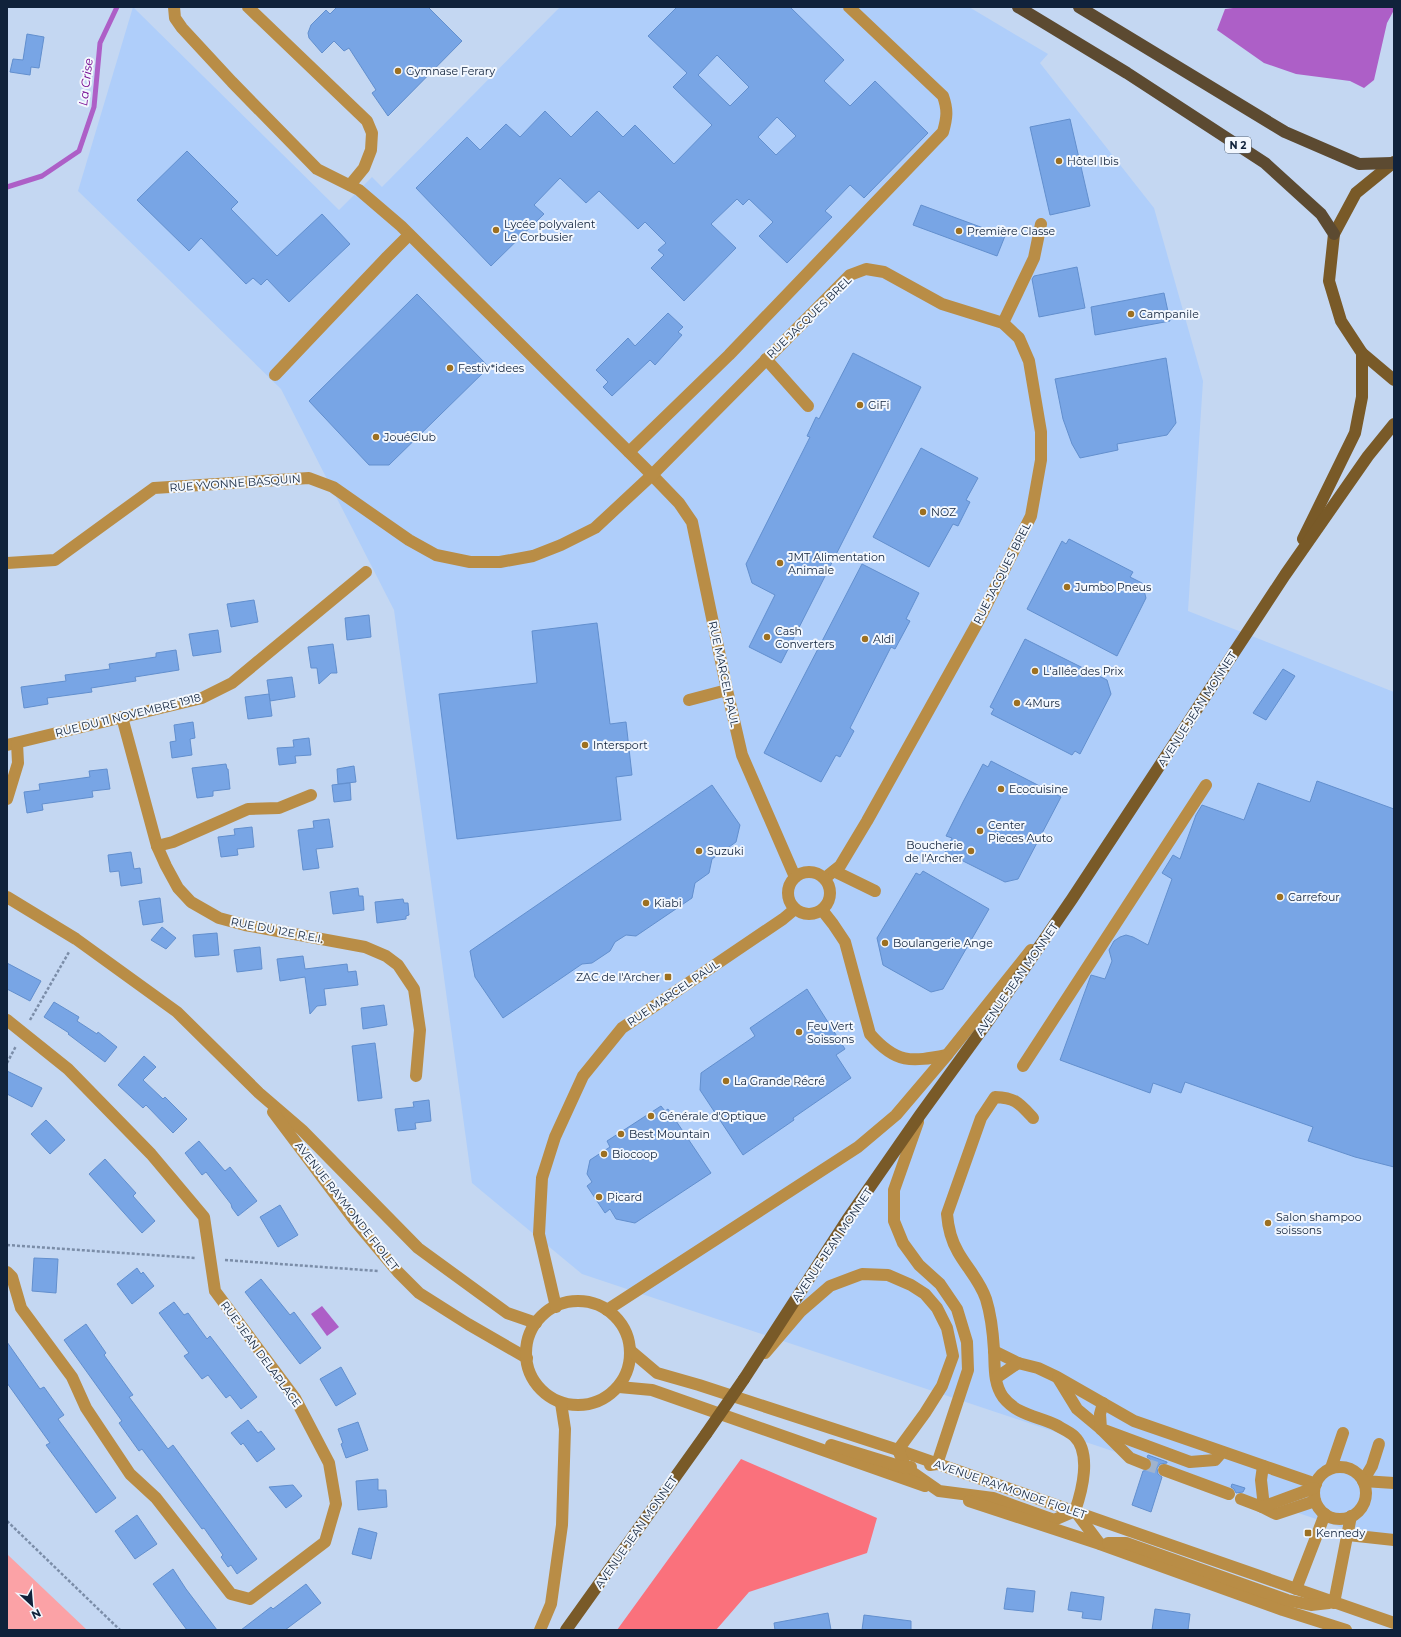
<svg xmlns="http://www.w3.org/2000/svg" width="1401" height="1637" font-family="Montserrat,sans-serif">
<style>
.built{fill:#afcefa}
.green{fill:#fba2a6}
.forest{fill:#fa717c}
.water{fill:#ad5fc7}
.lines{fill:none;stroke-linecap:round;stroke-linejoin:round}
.stream{stroke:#ad5fc7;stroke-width:5}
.building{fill:#78a5e5;stroke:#628fce;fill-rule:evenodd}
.minor-tunnel{stroke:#a0b3cd;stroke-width:12;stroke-dasharray:12 6;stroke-linecap:butt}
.path{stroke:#7b8da8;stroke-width:2.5;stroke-dasharray:3 2;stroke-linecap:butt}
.minor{stroke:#b98d46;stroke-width:12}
.major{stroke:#795a28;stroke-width:12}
.highway{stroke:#5c4a31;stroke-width:12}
.major-bridge{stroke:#795a28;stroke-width:12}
.poi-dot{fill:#9d7021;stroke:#f2f7fe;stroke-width:1.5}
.labels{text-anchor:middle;stroke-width:4;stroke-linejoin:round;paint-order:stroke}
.shield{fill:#f2f7fe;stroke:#546276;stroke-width:1}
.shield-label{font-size:10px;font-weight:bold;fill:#10223b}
.poi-label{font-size:11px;fill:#10223b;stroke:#f2f7fe;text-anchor:start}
.street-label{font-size:11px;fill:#10223b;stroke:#f2f7fe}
.water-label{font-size:12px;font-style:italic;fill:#74048f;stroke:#f2f7fe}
</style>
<rect width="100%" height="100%" fill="#c4d7f2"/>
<path class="built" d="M133 7 339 210 372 177 382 187 560 7H969L1048 54 1040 63 1154 208 1203 381 1188 611 1394 692V1545L582 1274 472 1183 394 610 281 389 78 191Z"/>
<path class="green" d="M7 1555H8L87 1630H7Z"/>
<path class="forest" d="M741 1459 877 1518 867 1553 749 1592 716 1630H617Z"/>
<g class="water">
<path d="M1241 7H1394V10L1387 23 1374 80 1364 88 1350 81 1296 74 1264 63 1217 30 1225 9Z"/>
<path d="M322 1306 339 1327 327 1336 311 1314Z"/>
</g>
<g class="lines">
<path class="stream" d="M7 187 42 176 79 151 94 107 100 43 117 7"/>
</g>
<g class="building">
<path d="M337 7H428L462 41 388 116 372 93 376 90 349 48 344 51 334 41 322 53 309 38 308 33 311 25 326 10 330 14Z"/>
<path d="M677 7H790L844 60 824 81 850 106 875 81 928 133 864 198 850 185 825 211 832 217 787 263 759 236 773 222 749 199 743 205 737 199 711 224 736 248 684 301 651 268 664 255 658 250 666 243 645 222 638 229 599 191 586 203 560 178 534 205 544 214 491 266 416 188 467 137 480 150 506 124 520 137 545 111 571 137 597 111 623 137 635 125 674 164 712 125 673 87 687 73 648 36ZM717 55 749 87 730 106 698 75ZM777 117 796 136 776 155 758 137Z"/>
<path d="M27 34 44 37 39 68 31 67 30 75 10 72 13 59 23 60Z"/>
<path d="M1070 119 1090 206 1050 215 1030 127Z"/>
<path d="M187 151 238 202 231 209 277 256 322 214 350 244 289 302 267 279 261 285 253 278 246 284 201 238 189 251 137 200Z"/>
<path d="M921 205 1005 236 997 256 913 225Z"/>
<path d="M1077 267 1085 308 1039 317 1032 279 1034 276Z"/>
<path d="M1164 293 1170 321 1095 335 1091 307Z"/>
<path d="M417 294 489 367 389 465H369L309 401Z"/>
<path d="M668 313 683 327 678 332 682 335 655 365 650 360 612 396 603 387 608 382 596 370 628 338 635 346Z"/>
<path d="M853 353 921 387 781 663 749 647 775 595 752 583 746 564 810 437 807 436 816 417 819 419Z"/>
<path d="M1166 358 1176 423 1167 435 1117 444 1118 450 1080 458 1072 444 1063 419 1055 379Z"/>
<path d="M921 448 978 478 966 500 970 502 958 526 953 524 929 567 873 537Z"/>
<path d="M1069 539 1133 572 1130 577 1142 583 1146 598 1117 656 1027 609 1062 541 1066 544Z"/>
<path d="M862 564 919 593 906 619 910 621 895 649 891 647 850 728 854 731 840 757 836 755 821 782 764 753Z"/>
<path d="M254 600 258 622 231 627 227 604Z"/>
<path d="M369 615 371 637 347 640 345 618Z"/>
<path d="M597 623 610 724 626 722 632 775 616 777 621 820 457 839 439 694 537 683 532 631Z"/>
<path d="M218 630 221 652 193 656 189 634Z"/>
<path d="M1025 639 1107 680 1111 694 1080 754 1075 751 1072 755 991 714 994 709 990 707Z"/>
<path d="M333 644 337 673H331L319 684 317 668H311L308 647Z"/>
<path d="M176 650 179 670 135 677 136 681 91 688 92 692 47 698 48 704 24 708 21 687 66 681 65 675 110 669 109 664 156 657V653Z"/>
<path d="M1283 669 1295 676 1266 720 1253 713Z"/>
<path d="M292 677 295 697 270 701 267 680Z"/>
<path d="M269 694 272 716 248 719 245 697Z"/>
<path d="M193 722 195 738 190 739 192 755 172 758 170 742 176 741 174 725Z"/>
<path d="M309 738 311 755 295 756 296 763 279 765 277 748 294 747 293 740Z"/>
<path d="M991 761 1061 797 1018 879 1005 882 945 852 952 838 946 836 963 802 983 764 988 767Z"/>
<path d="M226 764 227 769H228L230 789 213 791V796L197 798 192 768Z"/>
<path d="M354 766 356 782 338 784 337 769Z"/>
<path d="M107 769 110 789 92 791 93 797 42 804 43 810 27 813 24 792 40 790 39 784 90 777 89 771Z"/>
<path d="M1317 781 1394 809V1167L1355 1157 1308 1141 1313 1127 1185 1082 1181 1093 1153 1083 1150 1093 1060 1060 1091 975 1105 979 1112 961 1109 950 1114 941 1120 937 1126 935 1133 937 1148 945 1172 879 1162 873 1173 855 1180 859 1196 815 1202 805 1244 820 1258 783 1310 802Z"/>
<path d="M350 783 351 800 334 802 332 785Z"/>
<path d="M712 785 740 825 736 842 712 859 709 873 695 883 692 898 636 936 626 935 615 942 610 951 592 963 582 964 503 1018 475 977 470 951Z"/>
<path d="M329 819 333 847 316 849 319 868 303 870 298 830 314 828 313 821Z"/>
<path d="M252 827 254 847 237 849 238 855 221 857 218 837 235 835 234 829Z"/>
<path d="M131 852 134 869 140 868 142 883 121 886 119 871 110 872 108 855Z"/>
<path d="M923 871 989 909 943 989 931 992 883 965 877 938 916 873 920 875Z"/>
<path d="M358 888 359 896H363L364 910 333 914 330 892Z"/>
<path d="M160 898 163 922 143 925 139 901Z"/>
<path d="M403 899 404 903H408L409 915 406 916V919L377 923 375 902Z"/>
<path d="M162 927 176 938 166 949 151 940Z"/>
<path d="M217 933 219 955 195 957 193 935Z"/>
<path d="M260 947 262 969 237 972 234 950Z"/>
<path d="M303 956 305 969 347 964 348 972 356 971 358 985 324 989 326 1005 317 1006 310 1014 305 977 280 981 277 959Z"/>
<path d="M7 963 41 981 30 1001 7 989Z"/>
<path d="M807 989 845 1049 836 1055 851 1078 793 1118 794 1120 743 1155 700 1090 701 1073 755 1036 750 1028Z"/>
<path d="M54 1002 79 1017 77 1021 97 1034 98 1032 117 1047 105 1062 68 1034 69 1033 44 1017Z"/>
<path d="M384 1005 387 1025 363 1029 361 1008Z"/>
<path d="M375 1043 382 1098 358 1101 352 1046Z"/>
<path d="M144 1056 156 1067 143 1080 163 1099 165 1097 187 1119 173 1133 146 1105 143 1108 118 1085Z"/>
<path d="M7 1071 42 1088 32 1107 7 1094Z"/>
<path d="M429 1100 431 1121 415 1123 416 1129 398 1131 395 1109 414 1107 413 1102Z"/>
<path d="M661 1106 665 1111 668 1109 711 1173 635 1223 616 1219 610 1209 605 1213 587 1186 592 1182 587 1174 590 1160 610 1147 607 1141Z"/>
<path d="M46 1120 65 1140 50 1154 31 1134Z"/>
<path d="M199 1141 225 1171 230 1167 257 1201 238 1216 232 1208 231 1204 206 1172 202 1175 185 1153Z"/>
<path d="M105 1159 136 1193 133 1196 155 1221 142 1233 89 1174Z"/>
<path d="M280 1205 298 1235 278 1247 260 1217Z"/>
<path d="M34 1258 58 1259 56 1293 32 1291Z"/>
<path d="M137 1268 141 1274 143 1272 154 1286 132 1304 117 1284Z"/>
<path d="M261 1279 290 1315 294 1312 321 1348 300 1364 245 1292Z"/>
<path d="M174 1302 184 1315 188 1313 207 1339 210 1336 257 1397 241 1409 230 1395 226 1398 208 1375 202 1379 184 1356 189 1353 159 1313Z"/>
<path d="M86 1324 106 1353 104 1355 133 1395 129 1397 168 1449 173 1445 257 1559 237 1574 231 1565 228 1567 221 1557 223 1555 204 1528 202 1529 142 1449 139 1451 119 1423 122 1421 64 1340Z"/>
<path d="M7 1342 40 1389 44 1387 64 1415 58 1419 116 1498 96 1513 46 1445 50 1443 7 1383Z"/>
<path d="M341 1367 356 1394 336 1406 320 1379Z"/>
<path d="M248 1420 258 1433 261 1431 275 1449 257 1462 243 1443 241 1445 231 1433Z"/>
<path d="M358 1422 368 1450 346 1458 341 1444 343 1443 338 1429Z"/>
<path d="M1148 1455 1167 1462V1463L1160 1464 1157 1468 1158 1474 1162 1477 1151 1512 1132 1505 1143 1471 1149 1470 1152 1466 1151 1460 1147 1457Z"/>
<path d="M378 1479V1490H386L387 1507 358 1510 356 1481Z"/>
<path d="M1232 1484 1245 1488 1243 1492 1236 1493 1234 1489 1231 1487Z"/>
<path d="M293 1485 302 1496 286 1508 269 1487Z"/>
<path d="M137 1515 157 1544 135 1559 115 1531Z"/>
<path d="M359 1528 377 1533 371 1559 352 1554Z"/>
<path d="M173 1569 186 1589 217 1630H187L153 1584Z"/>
<path d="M306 1584 321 1603 285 1630H241L271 1607 273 1609Z"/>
<path d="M1007 1588 1035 1591 1033 1612 1004 1609Z"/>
<path d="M1071 1592 1104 1597 1101 1620 1082 1618 1083 1612 1068 1610Z"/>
<path d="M1155 1609 1190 1614 1188 1630H1152Z"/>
<path d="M828 1613 831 1630H775L774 1623Z"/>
<path d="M864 1615 911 1621V1630H862Z"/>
</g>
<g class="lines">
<path class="minor-tunnel" d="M1145 1464 1164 1470"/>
<g class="path">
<path d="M30 1020 69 952"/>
<path d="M7 1063 16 1046"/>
<path d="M7 1245 196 1258"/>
<path d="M225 1260 378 1271"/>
<path d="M7 1521 120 1630"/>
</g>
<g class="minor">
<path d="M174 7 175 18 182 28 232 82 317 169 359 190 401 226 652 475 679 503 692 522 727 690 742 755 795 877"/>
<path d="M248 7 367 121 372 133 371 150 364 168 350 185"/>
<path d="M1003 323 1034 258 1041 224"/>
<path d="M766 359 808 406"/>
<path d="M275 375 387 257 409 235"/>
<path d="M629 452 729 355 943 132C947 118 948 110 943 96L849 7"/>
<path d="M7 563 55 560 154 488 309 478 333 487 409 540 436 555 470 562H500L533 556 561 545 595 528 652 475 850 275 866 269 884 272 942 304 1003 323 1019 338 1029 361 1041 432V460L1031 516 979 620 867 821 840 866 825 878"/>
<path d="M689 700 727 690"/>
<path d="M122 717 157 846 166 866 178 888 191 902 219 918 245 925 365 947 386 956 398 965 414 989 420 1030 416 1076"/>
<path d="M7 745 202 698 232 683 366 572"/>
<path d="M7 799 18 763 17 743"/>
<path d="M157 846 173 842 248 809 279 808 311 795"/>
<path d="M834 871 875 891"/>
<circle cx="809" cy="893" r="21"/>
<path d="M7 897 76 939 177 1012 259 1093 302 1130 418 1248 507 1313 536 1323"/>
<path d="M822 910 833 924 845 942 870 1034C896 1064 911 1062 947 1055"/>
<path d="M7 1020 68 1069 151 1154 204 1217 215 1291 295 1398 329 1463 336 1504 325 1542 250 1599 231 1594 156 1498 130 1474 86 1408 72 1377 21 1308 12 1277 7 1272"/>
<path d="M1023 1066 1206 785"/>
<path d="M273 1112 355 1221 398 1272 419 1293 468 1324 527 1358"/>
<path d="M918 1122 894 1190V1221L903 1243 919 1265 940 1284 957 1309 967 1342 968 1370 937 1464 930 1465"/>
<circle cx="578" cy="1353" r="52"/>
<path d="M556 1307 539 1234 542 1178 555 1137 583 1076 622 1028 783 919 795 909"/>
<path d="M607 1310 858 1147 896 1115 947 1055 1031 950"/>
<path d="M631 1351 657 1373 699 1385 898 1450 1394 1623"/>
<path d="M994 1351 1018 1363 1038 1368 1057 1377 1134 1421 1316 1484"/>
<path d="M765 1353 800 1312 830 1286 862 1274 888 1275 911 1285 925 1294 937 1308 947 1328 953 1356 942 1386 925 1413 898 1450 906 1468 939 1491 993 1498 1054 1520 1075 1511C1082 1491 1092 1453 1074 1436 1070 1432 1061 1428 1056 1425 1037 1416 1017 1415 1003 1397 993 1383 995 1365 994 1350 993 1333 991 1315 986 1299 980 1281 967 1268 958 1252 951 1240 948 1227 947 1214L981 1118 995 1097C1016 1098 1019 1103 1033 1118"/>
<path d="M996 1378 1018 1363"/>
<path d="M1058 1378 1077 1409 1101 1429 1130 1458 1145 1464"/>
<path d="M619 1387 652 1390 925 1486"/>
<path d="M1103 1403 1100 1414 1101 1429 1190 1462 1215 1460 1222 1452"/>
<path d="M1379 1444 1372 1466 1363 1481 1394 1483"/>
<path d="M831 1445 906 1468 911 1467"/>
<path d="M1263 1466 1261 1480 1263 1498 1262 1507 1276 1514 1315 1501"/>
<circle cx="1340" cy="1493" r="26"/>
<path d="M1331 1468 1343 1433"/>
<path d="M1164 1470 1229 1494"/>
<path d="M1241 1499 1262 1507 1314 1488"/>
<path d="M969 1501 1100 1544 1283 1610 1346 1630"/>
<path d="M1075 1511 1100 1544"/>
<path d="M1348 1535 1394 1540"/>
<path d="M1108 1543H1126L1287 1600 1311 1605 1329 1603"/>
<path d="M1296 1589 1325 1514"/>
<path d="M1334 1603 1351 1516"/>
<path d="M540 1630 551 1604 562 1525 565 1429 561 1403"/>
</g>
<g class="major">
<path d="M1394 162 1356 193 1334 234 1329 281 1341 321 1362 353 1394 380"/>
<path d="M1303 539 1355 433 1362 397V353"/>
<path d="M744 1379 847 1220 920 1115 989 1020 1072 899 1285 575 1368 456 1394 424"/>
<path d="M566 1630 706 1434"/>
</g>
<g class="highway">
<path d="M1018 7 1127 73 1265 163 1321 214 1334 234"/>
<path d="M1079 7 1285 132 1359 164 1392 163"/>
</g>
<path class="major-bridge" d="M706 1434 744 1379"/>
</g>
<g class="poi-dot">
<circle cx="398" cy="71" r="4"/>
<circle cx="1059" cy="161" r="4"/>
<circle cx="496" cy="230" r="4"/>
<circle cx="959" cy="231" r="4"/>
<circle cx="1131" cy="314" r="4"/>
<circle cx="450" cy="368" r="4"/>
<circle cx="860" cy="405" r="4"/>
<circle cx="376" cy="437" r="4"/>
<circle cx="923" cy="512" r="4"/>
<circle cx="780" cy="563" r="4"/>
<circle cx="1067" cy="587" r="4"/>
<circle cx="767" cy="637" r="4"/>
<circle cx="865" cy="639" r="4"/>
<circle cx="1035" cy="671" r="4"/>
<circle cx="1017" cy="703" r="4"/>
<circle cx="585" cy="745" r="4"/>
<circle cx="1001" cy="789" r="4"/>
<circle cx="980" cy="831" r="4"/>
<circle cx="699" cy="851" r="4"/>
<circle cx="971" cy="851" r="4"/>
<circle cx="1280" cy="897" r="4"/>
<circle cx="646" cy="903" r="4"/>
<circle cx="885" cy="943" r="4"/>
<rect x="664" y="973" width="8" height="8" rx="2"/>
<circle cx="799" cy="1032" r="4"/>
<circle cx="726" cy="1081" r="4"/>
<circle cx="651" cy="1116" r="4"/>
<circle cx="621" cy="1134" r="4"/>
<circle cx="604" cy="1154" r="4"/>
<circle cx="599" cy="1197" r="4"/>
<circle cx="1268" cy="1223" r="4"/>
<rect x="1304" y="1529" width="8" height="8" rx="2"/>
</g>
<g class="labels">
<rect class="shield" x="1225" y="137" width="26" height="16" rx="3"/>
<g class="shield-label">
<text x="1238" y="149">N 2</text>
</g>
<g class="poi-label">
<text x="406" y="75">Gymnase Ferary</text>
<text x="1067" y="165">Hôtel Ibis</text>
<text x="504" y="228">Lycée polyvalent<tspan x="504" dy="13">Le Corbusier</tspan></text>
<text x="967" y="235">Première Classe</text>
<text x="1139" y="318">Campanile</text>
<text x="458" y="372">Festiv*idees</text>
<text x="868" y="409">GiFi</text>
<text x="384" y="441">JouéClub</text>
<text x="931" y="516">NOZ</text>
<text x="788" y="561">JMT Alimentation<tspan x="788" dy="13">Animale</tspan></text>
<text x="1075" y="591">Jumbo Pneus</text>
<text x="775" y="635">Cash<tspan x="775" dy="13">Converters</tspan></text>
<text x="873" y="643">Aldi</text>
<text x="1043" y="675">L'allée des Prix</text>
<text x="1025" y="707">4Murs</text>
<text x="593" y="749">Intersport</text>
<text x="1009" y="793">Ecocuisine</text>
<text x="988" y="829">Center<tspan x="988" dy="13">Pieces Auto</tspan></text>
<text x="963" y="849" text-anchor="end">Boucherie<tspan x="963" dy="13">de l'Archer</tspan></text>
<text x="707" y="855">Suzuki</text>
<text x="1288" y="901">Carrefour</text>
<text x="654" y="907">Kiabi</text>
<text x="893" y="947">Boulangerie Ange</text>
<text x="660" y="981" text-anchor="end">ZAC de l'Archer</text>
<text x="807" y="1030">Feu Vert<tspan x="807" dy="13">Soissons</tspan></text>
<text x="734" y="1085">La Grande Récré</text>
<text x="659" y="1120">Générale d'Optique</text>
<text x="629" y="1138">Best Mountain</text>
<text x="612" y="1158">Biocoop</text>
<text x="607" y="1201">Picard</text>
<text x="1276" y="1221">Salon shampoo<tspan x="1276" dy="13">soissons</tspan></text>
<text x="1316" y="1537">Kennedy</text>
</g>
<g class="street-label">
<text transform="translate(809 317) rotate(-44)" y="4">RUE JACQUES BREL</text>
<text transform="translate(235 483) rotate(-4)" y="4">RUE YVONNE BASQUIN</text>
<text transform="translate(1002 573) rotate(-63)" y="4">RUE JACQUES BREL</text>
<text transform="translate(724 674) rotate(78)" y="4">RUE MARCEL PAUL</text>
<text transform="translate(1197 709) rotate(-57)" y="4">AVENUE JEAN MONNET</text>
<text transform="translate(128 715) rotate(-14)" y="4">RUE DU 11 NOVEMBRE 1918</text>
<text transform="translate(277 930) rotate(11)" y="4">RUE DU 12E R.E.I.</text>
<text transform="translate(1017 979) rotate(-55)" y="4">AVENUE JEAN MONNET</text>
<text transform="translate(673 993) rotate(-34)" y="4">RUE MARCEL PAUL</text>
<text transform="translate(347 1206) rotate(52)" y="4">AVENUE RAYMONDE FIOLET</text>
<text transform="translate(832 1245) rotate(-56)" y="4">AVENUE JEAN MONNET</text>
<text transform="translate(261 1354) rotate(54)" y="4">RUE JEAN DELAPLACE</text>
<text transform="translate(1010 1489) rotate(19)" y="4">AVENUE RAYMONDE FIOLET</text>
<text transform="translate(636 1532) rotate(-55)" y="4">AVENUE JEAN MONNET</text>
</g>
<g class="water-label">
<text transform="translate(86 82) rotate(-83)" y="4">La Crise</text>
</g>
</g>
<rect width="1401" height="1637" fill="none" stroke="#10223b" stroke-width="16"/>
<g transform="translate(32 1605) rotate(154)" stroke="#f2f7fe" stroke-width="3" paint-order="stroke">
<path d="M0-3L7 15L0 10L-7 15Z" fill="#10223b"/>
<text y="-6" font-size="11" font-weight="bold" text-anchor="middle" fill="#10223b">N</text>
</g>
</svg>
